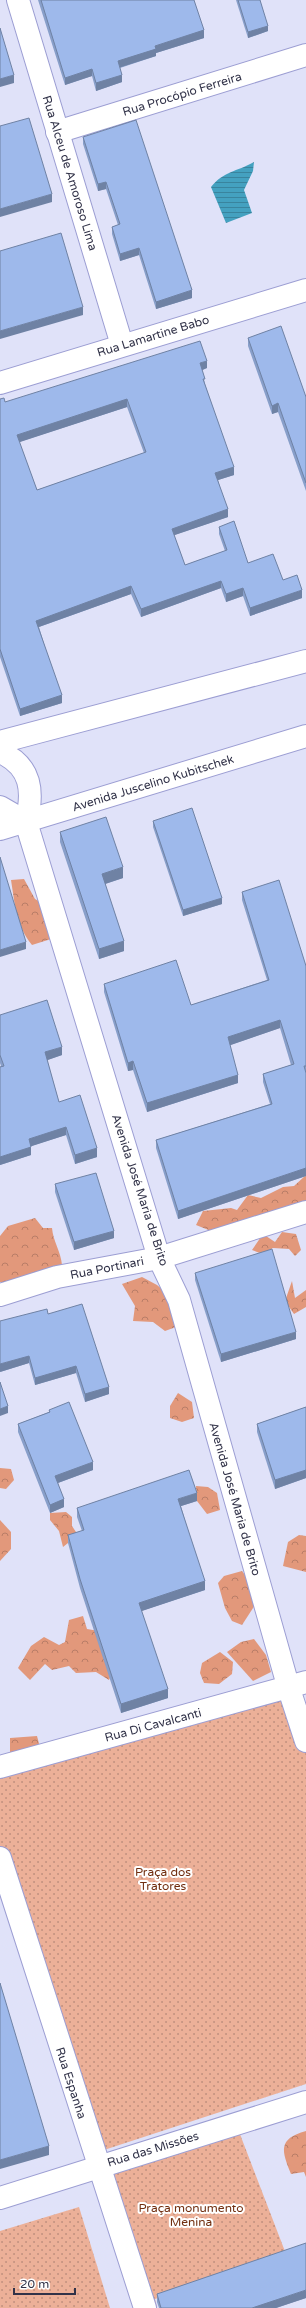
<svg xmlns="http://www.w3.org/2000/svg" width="306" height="2308" font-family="'Varela Round',sans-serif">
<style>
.forest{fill:url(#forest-crowns)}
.park{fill:url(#park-dots)}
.water{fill:url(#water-rules)}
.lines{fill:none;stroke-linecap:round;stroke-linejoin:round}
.street-casing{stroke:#9c9ed3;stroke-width:24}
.secondary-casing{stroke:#9c9ed3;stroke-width:24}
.primary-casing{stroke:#9c9ed3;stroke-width:24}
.street{stroke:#fff;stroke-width:22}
.secondary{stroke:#fff;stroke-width:22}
.primary{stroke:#fff;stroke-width:22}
.wall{fill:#889fca;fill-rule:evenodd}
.shaded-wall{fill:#6f82a4}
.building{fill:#9eb9eb;stroke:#6f82a4;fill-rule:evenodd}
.labels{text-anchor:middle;stroke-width:4;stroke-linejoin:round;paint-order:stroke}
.street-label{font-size:12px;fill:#313248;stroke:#fff}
.park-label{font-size:12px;fill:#712f10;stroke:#fff}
</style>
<defs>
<pattern id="forest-crowns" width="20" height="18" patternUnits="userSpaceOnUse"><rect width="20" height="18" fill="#e2987b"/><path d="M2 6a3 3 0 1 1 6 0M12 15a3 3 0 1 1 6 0" fill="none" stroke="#b87d67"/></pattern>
<pattern id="park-dots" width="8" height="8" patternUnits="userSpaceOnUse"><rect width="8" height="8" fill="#ecb098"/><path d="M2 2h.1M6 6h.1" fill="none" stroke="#c0907e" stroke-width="1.8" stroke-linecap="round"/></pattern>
<pattern id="water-rules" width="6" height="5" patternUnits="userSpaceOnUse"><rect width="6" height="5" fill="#44a1c0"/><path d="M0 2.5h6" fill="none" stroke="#39849e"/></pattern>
</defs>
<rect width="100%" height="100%" fill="#e0e2f9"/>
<g class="forest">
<path d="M24 879 35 899 44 904 51 939 32 945C16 925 15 905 11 880Z"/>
<path d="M306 1175V1201L290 1211 221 1235 196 1225 203 1211 231 1208 237 1210 248 1195 261 1198 283 1187 294 1186Z"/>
<path d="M35 1218 43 1228H52C53 1241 61 1252 62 1265L12 1284 0 1282V1236L8 1226Z"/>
<path d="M282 1232 296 1234 301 1250 295 1256 289 1249 273 1248 262 1254 252 1250 263 1234 275 1242Z"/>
<path d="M142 1277 157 1285 176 1301V1327L165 1331 153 1322 133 1321 135 1306 122 1284Z"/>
<path d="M292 1281 295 1298 306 1290V1307L294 1314 285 1301Z"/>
<path d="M178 1393 192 1402 194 1418 182 1422 170 1418V1406Z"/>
<path d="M0 1468 11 1469 14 1480 6 1489 0 1488Z"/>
<path d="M196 1486 208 1487 217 1493 220 1510 207 1514 197 1501Z"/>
<path d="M66 1512 72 1517V1526L78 1535 63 1547 59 1531 50 1520V1513Z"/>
<path d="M0 1520 11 1532V1549L0 1561Z"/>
<path d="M299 1535 306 1536V1572L283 1566 288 1542Z"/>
<path d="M242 1571 251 1583 255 1605 242 1625 232 1621 225 1608 218 1583 224 1576Z"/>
<path d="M83 1616 87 1629 105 1632 113 1671 109 1680 96 1672 76 1673 69 1666 52 1670 45 1664 30 1680 18 1668 31 1646 44 1637 59 1645 65 1642 69 1620Z"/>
<path d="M254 1639 266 1655 271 1672 253 1681 227 1652 241 1642Z"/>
<path d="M220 1652 233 1662 232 1674 219 1684 204 1683 200 1673 202 1663Z"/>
<path d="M37 1736 43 1759 10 1755V1738Z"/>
<path d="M306 2131V2177L304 2172 291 2174C282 2151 277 2139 306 2131Z"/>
</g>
<g class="park">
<path d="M289 1692 306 1752V2084L104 2150 0 1846V1777Z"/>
<path d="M238 2129 286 2254 155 2299 157 2308H147L103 2171Z"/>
<path d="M79 2207 110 2308H0V2231Z"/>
</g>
<path class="water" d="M254 162 253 171 244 190 252 213 226 223 211 187C224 171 236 172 254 162Z"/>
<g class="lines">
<defs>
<g id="street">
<path d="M18 0 122 345"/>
<path d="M57 132 306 55"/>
<path d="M0 383 306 290"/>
<path d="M0 1295 57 1277 159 1258 306 1212"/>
<path d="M0 1767 306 1682"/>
<path d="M0 1858 145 2308"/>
<path d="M0 2198 306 2102"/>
</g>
<g id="secondary">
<path d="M0 752C32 766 34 792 26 822"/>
<path d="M0 807 26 822"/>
<path d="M26 822 159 1258 179 1300 289 1689 306 1741"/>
</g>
<g id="primary">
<path d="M0 742 306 661"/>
<path d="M0 829 306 736"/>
</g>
</defs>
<use href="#street" class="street-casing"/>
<use href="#secondary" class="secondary-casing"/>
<use href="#primary" class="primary-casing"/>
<use href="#street" class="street"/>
<use href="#secondary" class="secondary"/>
<use href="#primary" class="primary"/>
</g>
<g class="wall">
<path d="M38 0H194L204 38 156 53V56L120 68 122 82 96 91 92 76 65 85Z"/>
<path d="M236 0H260L268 31 248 38Z"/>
<path d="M83 137 192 298 156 309 139 255 120 261 112 234V227L118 225 106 189 98 191 83 144Z"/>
<path d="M248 338 306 397V491L278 412 272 414 248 346Z"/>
<path d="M207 368 202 370 205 384 234 475 218 480 228 517 174 535 185 565 225 551 219 534V527L248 563 283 580 302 598 250 616 243 596 226 602 221 588 141 617 131 594 39 627 62 703 20 716 0 657V399L5 402ZM127 407 144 453 37 490 19 442Z"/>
<path d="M153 821 222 904 183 916 153 827Z"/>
<path d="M60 832 123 878 105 884 124 951 99 959 60 842Z"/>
<path d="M242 892 306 966V1176L178 1219 156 1148V1140L270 1104 263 1082V1074L291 1065 280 1028 230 1045 238 1083 147 1112 133 1070 128 1071 104 992V984L191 1005 267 980 242 900Z"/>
<path d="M0 1015 62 1055 47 1060 59 1102 97 1157 75 1164 66 1135 31 1146V1155L0 1165V1067L1 1066 0 1063Z"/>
<path d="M55 1184 114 1238 74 1250 55 1192Z"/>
<path d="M195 1273 296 1339 221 1362 195 1280Z"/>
<path d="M48 1314 109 1394 85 1402 76 1373 35 1385 29 1363 0 1372Z"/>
<path d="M306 1407V1478L275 1489 257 1432V1424Z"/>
<path d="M49 1410 93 1470 58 1483 64 1507 50 1513 18 1432V1424L49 1412Z"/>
<path d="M197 1501 181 1506 205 1590 141 1611 168 1698 121 1713 80 1588 68 1543V1535L82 1531 77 1517V1508Z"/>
<path d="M157 2294 306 2298 276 2308H159L157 2302Z"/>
</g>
<g class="shaded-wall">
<path d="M268 26V31L248 38V32Z"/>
<path d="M204 30V38L156 53V56L118 68V61L155 46Z"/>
<path d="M92 69V76L65 85V78Z"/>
<path d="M14 75V83L0 87V79Z"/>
<path d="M122 75V82L96 91V83Z"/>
<path d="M106 182V189L98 191V184Z"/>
<path d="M52 194V202L0 217V209Z"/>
<path d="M139 248V255L120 261V254Z"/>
<path d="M192 290V298L156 309V302Z"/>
<path d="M83 307V315L0 339V331Z"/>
<path d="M207 361V368L200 371V363Z"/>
<path d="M127 399V407L17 443V435Z"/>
<path d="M278 403V412L272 414V406Z"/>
<path d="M234 467V475L215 481V473Z"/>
<path d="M228 509V517L172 536V529Z"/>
<path d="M221 581V588L141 617V609Z"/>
<path d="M131 586V594L36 628V621Z"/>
<path d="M243 588V596L226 602V594Z"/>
<path d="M302 590V598L250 616V608Z"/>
<path d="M62 695V703L20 716V709Z"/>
<path d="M123 867V878L102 885V874Z"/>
<path d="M222 898V904L183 916V910Z"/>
<path d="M124 941V951L99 959V949Z"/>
<path d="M26 942V949L0 957V950Z"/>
<path d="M280 1020V1028L228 1046V1037Z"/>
<path d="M62 1047V1055L45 1061V1052Z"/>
<path d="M133 1061V1070L128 1071V1063Z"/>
<path d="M238 1075V1083L147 1112V1103Z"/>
<path d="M66 1127V1135L29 1147V1139Z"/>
<path d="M31 1147V1155L0 1165V1157Z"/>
<path d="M97 1148V1157L75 1164V1155Z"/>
<path d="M306 1168V1176L178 1219V1211Z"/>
<path d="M114 1231V1238L74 1250V1242Z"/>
<path d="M296 1332V1339L221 1362V1354Z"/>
<path d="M29 1356V1363L0 1372V1364Z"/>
<path d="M76 1366V1373L35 1385V1378Z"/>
<path d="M109 1387V1394L85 1402V1394Z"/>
<path d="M8 1406V1413L0 1416V1409Z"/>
<path d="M93 1462V1470L55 1484V1476Z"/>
<path d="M306 1470V1478L275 1489V1480Z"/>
<path d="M197 1493V1501L178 1507V1499Z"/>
<path d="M64 1499V1507L50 1513V1505Z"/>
<path d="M205 1581V1590L139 1612V1603Z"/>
<path d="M168 1689V1698L121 1713V1704Z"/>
<path d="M49 2146V2155L0 2169V2160Z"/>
<path d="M306 2290V2298L276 2308H252Z"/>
</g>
<g class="building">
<path d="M41 0H194L204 30 155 46 156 49 118 61 122 75 96 83 92 69 65 78Z"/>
<path d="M238 0H260L268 26 248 32Z"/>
<path d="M0 28 14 75 0 79Z"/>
<path d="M29 118 52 194 0 209V126Z"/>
<path d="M136 120 192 290 156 302 139 248 120 254 112 227 120 224 106 182 98 184 83 137Z"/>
<path d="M61 233 83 307 0 331V251Z"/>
<path d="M281 326 306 397V483L278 403 272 406 248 338Z"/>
<path d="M200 341 207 361 200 363 205 379H203L234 467 215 473 228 509 172 529 185 565 227 550 219 527 234 521 248 563 273 554 283 580 297 575 302 590 250 608 243 588 226 594 221 581 141 609 131 586 36 621 62 695 20 709 0 649V399L4 398 5 402ZM127 399 146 452 37 490 17 435Z"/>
<path d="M192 808 222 898 183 910 153 821Z"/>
<path d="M106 817 123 867 102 874 124 941 99 949 60 832Z"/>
<path d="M0 857 26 942 0 950Z"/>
<path d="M279 880 306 966V1066H304L306 1073V1168L178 1211 156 1140 272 1104 263 1074 294 1064 280 1020 228 1037 238 1075 147 1103 133 1061 128 1063 104 984 176 960 191 1005 269 980 242 892Z"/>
<path d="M47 1000 62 1047 45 1052 59 1102 80 1095 97 1148 75 1155 66 1127 29 1139 31 1147 0 1157V1067L4 1066 0 1055V1015Z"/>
<path d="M96 1173 114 1231 74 1242 55 1184Z"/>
<path d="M272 1249 296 1332 221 1354 195 1273Z"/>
<path d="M82 1304 109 1387 85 1394 76 1366 35 1378 29 1356 0 1364V1321L47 1309 48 1314Z"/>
<path d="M0 1382 8 1406 0 1409Z"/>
<path d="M69 1402 93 1462 55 1476 64 1499 50 1505 18 1424 50 1412 49 1410Z"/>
<path d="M306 1407V1470L275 1480 257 1424Z"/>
<path d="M189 1470 197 1493 178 1499 205 1581 139 1603 168 1689 121 1704 80 1579 68 1535 84 1530 77 1508Z"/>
<path d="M0 1983 49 2146 0 2160Z"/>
<path d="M306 2243V2290L252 2308H161L157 2294Z"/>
</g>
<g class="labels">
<g class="street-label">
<text transform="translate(182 94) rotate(-17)" y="4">Rua Procópio Ferreira</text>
<text transform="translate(70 173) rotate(73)" y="4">Rua Alceu de Amoroso Lima</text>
<text transform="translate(153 336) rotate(-17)" y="4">Rua Lamartine Babo</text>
<text transform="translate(153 783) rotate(-17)" y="4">Avenida Juscelino Kubitschek</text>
<text transform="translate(140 1190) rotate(72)" y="4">Avenida José Maria de Brito</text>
<text transform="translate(107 1268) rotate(-11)" y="4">Rua Portinari</text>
<text transform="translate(235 1499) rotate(74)" y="4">Avenida José Maria de Brito</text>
<text transform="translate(153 1725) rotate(-15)" y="4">Rua Di Cavalcanti</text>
<text transform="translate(71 2083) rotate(72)" y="4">Rua Espanha</text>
<text transform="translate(153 2149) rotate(-17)" y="4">Rua das Missões</text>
</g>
<g class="park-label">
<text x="163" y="1876">Praça dos<tspan x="163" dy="14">Tratores</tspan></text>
<text x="191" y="2212">Praça monumento<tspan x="191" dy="14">Menina</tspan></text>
</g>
</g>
<path d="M14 2288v6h61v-6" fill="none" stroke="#313248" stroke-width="2"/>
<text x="20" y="2288" font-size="12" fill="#313248" stroke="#ffffff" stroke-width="3" paint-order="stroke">20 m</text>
</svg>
